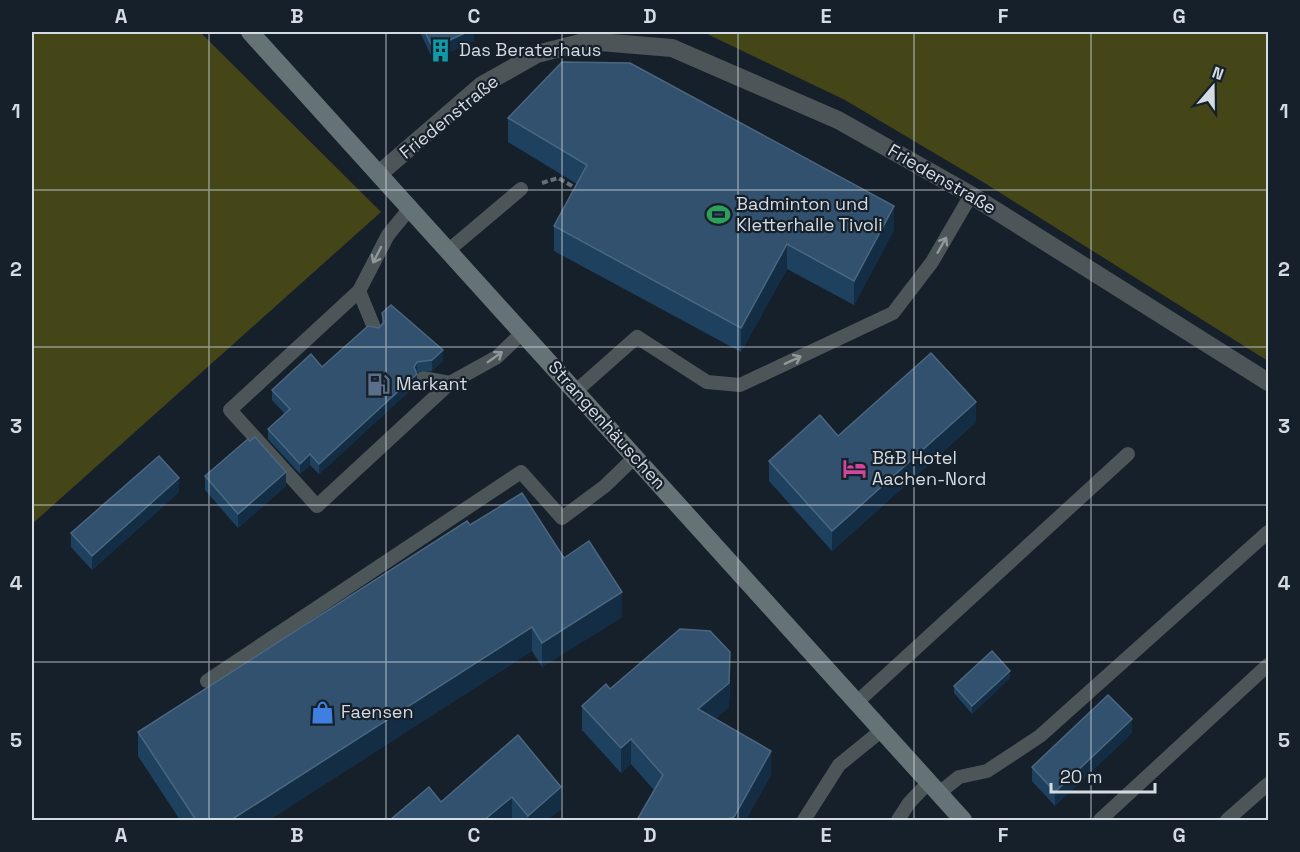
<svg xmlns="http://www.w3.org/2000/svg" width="1300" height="852" font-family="'Space Grotesk',sans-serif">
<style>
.green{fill:#454618}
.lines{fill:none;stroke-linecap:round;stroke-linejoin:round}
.path{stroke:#666e77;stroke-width:4;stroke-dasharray:6 3;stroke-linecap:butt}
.lane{stroke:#4c5557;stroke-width:14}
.street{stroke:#4c5557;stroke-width:18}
.secondary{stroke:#667376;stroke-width:18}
.wall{fill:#1e4160}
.shaded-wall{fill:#122d44}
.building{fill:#31516e;stroke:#4b6780;stroke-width:1.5}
.oneway{stroke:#90989c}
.grid{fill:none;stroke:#d4dbe2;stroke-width:1.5;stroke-opacity:0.55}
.labels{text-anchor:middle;stroke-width:4.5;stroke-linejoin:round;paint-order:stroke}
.poi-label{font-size:18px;fill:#d4dbe2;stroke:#16202a;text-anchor:start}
.street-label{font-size:18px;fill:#d4dbe2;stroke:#16202a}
.neatline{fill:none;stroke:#d4dbe2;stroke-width:2}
.grid-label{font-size:20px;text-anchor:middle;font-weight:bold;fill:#d4dbe2}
</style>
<rect width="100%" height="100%" fill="#16202a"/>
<g class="green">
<path d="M32 32H200L381 212 32 524Z"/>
<path d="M703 32H1268V361L983 182 845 100Z"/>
</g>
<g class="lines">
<path class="path" d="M542 183 558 178 579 190"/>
<g class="lane">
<path d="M450 249 521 189"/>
<path d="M359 291 230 410 317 506 450 383"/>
<path d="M375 330 359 291 388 235 411 207"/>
<path d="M423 378 450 383 497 357 523 332"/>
<path d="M576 391 637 337 707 382 740 385 893 313 932 262 971 195"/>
<path d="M207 681 521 472 562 518 605 486 636 456"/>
<path d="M856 703 1128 454"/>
<path d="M939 793 959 777 987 771 1040 736 1268 532"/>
<path d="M804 820 839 765 882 730"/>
<path d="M898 820 909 803 929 782"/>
<path d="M1100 820 1268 665"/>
<path d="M1227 820 1268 784"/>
</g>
<path class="street" d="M380 173 482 85 537 54 588 41 672 48 838 120 971 195 1268 382"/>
<path class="secondary" d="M250 32 963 820"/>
</g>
<g class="wall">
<path d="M420 32H474V41L433 60Z"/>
<path d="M508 118 894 230 854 305 787 269 741 352 554 251V226L577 184 508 142Z"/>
<path d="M382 313 443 361 432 371 417 372V384L319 474 310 465 300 474 268 439V429L285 414 272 400V390L322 367 379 328 382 324Z"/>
<path d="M976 422 832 551 769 481V461L838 436Z"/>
<path d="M250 441 286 486 238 528 205 490V476Z"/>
<path d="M179 492 92 570 71 547V533Z"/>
<path d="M470 525 564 558 622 617 542 667 532 651 269 820H180L138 756V732Z"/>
<path d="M730 676 729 707 715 719 771 776 654 790 631 764 621 773 582 730V706L610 689Z"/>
<path d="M1010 678 972 714 954 693V686Z"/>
<path d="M1132 733 1055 806 1032 781V767Z"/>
<path d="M518 735 561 809 547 820H514L512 818 441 802Z"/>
</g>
<g class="shaded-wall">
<path d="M467 32H474V41L433 60V48Z"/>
<path d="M894 206V230L854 305V281Z"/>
<path d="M787 244V269L741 352V328Z"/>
<path d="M443 350V361L432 371V360Z"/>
<path d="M417 362V372L414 376 417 374V384L319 474V464L414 367Z"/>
<path d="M976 402V422L832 551V531Z"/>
<path d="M310 454V465L300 474V464Z"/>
<path d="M286 472V486L238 528V514Z"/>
<path d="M179 478V492L92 570V556Z"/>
<path d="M622 592V617L542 667V643Z"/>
<path d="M532 627V651L269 820H231Z"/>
<path d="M730 652 729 707 698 733V709Z"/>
<path d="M1010 671V678L972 714V706Z"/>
<path d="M1132 719V733L1055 806V792Z"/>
<path d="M631 739V764L621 773V748Z"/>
<path d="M771 751V776L746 820H722Z"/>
<path d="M561 787V809L547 820H528V816Z"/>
<path d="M512 797V818L510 820H484Z"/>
</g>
<g class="building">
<path d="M425 32H467L433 48Z"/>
<path d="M562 62 630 63 894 206 854 281 787 244 741 328 554 226 587 165 508 118Z"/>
<path d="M391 305 443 350 432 360 417 362 414 367 417 374 319 464 310 454 300 464 268 429 290 409 272 390 311 354 322 367 368 326 379 328 384 322 382 313Z"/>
<path d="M931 353 976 402 832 531 769 461 820 415 838 436Z"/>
<path d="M255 437 286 472 238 514 205 476 248 439 250 441Z"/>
<path d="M159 456 179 478 92 556 71 533Z"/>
<path d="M522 493 564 558 589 541 622 592 542 643 532 627 231 820H196L138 732 467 521 470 525Z"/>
<path d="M680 629 710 631 730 652 729 683 698 709 771 751 734 817 722 820H637L663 775 631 739 621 748 582 706 606 684 610 689Z"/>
<path d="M992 651 1010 671 972 706 954 686Z"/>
<path d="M1108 695 1132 719 1055 792 1032 767Z"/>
<path d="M518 735 561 787 528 816 512 797 484 820H390L429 787 441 802Z"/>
</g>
<defs><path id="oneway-shaft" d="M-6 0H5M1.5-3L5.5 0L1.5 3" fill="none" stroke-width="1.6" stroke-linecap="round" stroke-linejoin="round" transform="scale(1.5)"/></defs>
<g class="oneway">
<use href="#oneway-shaft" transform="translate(942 245) rotate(-60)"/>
<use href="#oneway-shaft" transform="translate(377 255) rotate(117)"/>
<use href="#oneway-shaft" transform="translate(495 357) rotate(-35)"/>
<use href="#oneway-shaft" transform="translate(793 360) rotate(-25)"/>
</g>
<path class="grid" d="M209 32V820M386 32V820M562 32V820M738 32V820M914 32V820M1091 32V820M32 190H1268M32 347H1268M32 505H1268M32 662H1268"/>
<defs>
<symbol id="building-bare" viewBox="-9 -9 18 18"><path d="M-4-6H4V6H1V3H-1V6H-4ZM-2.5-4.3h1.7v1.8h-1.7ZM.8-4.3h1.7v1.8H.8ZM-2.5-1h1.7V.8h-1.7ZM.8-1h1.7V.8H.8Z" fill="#0f9aa8" stroke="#16202a" stroke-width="2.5" paint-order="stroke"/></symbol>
<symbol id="stadium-bare" viewBox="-9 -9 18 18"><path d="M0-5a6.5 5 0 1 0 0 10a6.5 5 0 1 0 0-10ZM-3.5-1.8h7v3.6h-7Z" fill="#2e9e5b" stroke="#16202a" stroke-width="2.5" paint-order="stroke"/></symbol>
<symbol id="fuel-bare" viewBox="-9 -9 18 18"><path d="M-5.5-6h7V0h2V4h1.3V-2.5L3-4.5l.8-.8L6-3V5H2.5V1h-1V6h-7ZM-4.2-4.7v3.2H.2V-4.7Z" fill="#5c6f8a" stroke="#16202a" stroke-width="2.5" paint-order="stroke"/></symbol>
<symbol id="hotel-bare" viewBox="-9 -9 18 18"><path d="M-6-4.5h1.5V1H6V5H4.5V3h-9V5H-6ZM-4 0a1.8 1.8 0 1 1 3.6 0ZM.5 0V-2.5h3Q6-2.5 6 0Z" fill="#d1479c" stroke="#16202a" stroke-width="2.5" paint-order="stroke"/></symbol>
<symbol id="shop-bare" viewBox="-9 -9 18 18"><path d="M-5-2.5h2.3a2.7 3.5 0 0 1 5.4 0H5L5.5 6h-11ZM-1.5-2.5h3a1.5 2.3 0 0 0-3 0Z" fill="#3f7fe0" stroke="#16202a" stroke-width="2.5" paint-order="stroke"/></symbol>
</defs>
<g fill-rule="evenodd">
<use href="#building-bare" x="424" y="34" width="33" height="33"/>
<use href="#stadium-bare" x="702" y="198" width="33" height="33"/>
<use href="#fuel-bare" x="362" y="368" width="33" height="33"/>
<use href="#hotel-bare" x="838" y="452" width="33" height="33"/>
<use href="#shop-bare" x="306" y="696" width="33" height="33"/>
</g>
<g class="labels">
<g class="poi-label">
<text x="459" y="56">Das Beraterhaus</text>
<text x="736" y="210">Badminton und<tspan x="736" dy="21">Kletterhalle Tivoli</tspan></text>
<text x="396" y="390">Markant</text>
<text x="872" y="464">B&amp;B Hotel<tspan x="872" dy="21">Aachen-Nord</tspan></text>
<text x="341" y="718">Faensen</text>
</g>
<g class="street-label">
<text transform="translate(449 117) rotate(-39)" y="6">Friedenstraße</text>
<text transform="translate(942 179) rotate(30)" y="6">Friedenstraße</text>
<text transform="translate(607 425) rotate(48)" y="6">Strangenhäuschen</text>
</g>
</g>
<rect width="1300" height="852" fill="none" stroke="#16202a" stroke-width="66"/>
<g transform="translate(1213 87) rotate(20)" stroke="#16202a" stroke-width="4.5" paint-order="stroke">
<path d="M0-4.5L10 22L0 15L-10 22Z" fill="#d4dbe2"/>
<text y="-9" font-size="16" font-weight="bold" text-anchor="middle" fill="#d4dbe2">N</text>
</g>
<path d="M1051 783v9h104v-9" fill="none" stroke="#d4dbe2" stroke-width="3"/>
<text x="1060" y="783" font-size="18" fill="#d4dbe2" stroke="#16202a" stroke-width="4.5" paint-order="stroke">20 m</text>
<rect x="33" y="33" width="1234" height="786" class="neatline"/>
<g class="grid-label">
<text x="121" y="23">A</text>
<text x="297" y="23">B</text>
<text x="474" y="23">C</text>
<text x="650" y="23">D</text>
<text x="826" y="23">E</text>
<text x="1003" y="23">F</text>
<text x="1179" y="23">G</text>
<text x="16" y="118">1</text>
<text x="1284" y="118">1</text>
<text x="16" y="276">2</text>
<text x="1284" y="276">2</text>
<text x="16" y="433">3</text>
<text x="1284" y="433">3</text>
<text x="16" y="590">4</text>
<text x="1284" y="590">4</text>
<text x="16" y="747">5</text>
<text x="1284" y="747">5</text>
<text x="121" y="842">A</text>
<text x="297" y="842">B</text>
<text x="474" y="842">C</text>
<text x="650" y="842">D</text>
<text x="826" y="842">E</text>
<text x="1003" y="842">F</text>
<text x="1179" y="842">G</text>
</g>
</svg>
